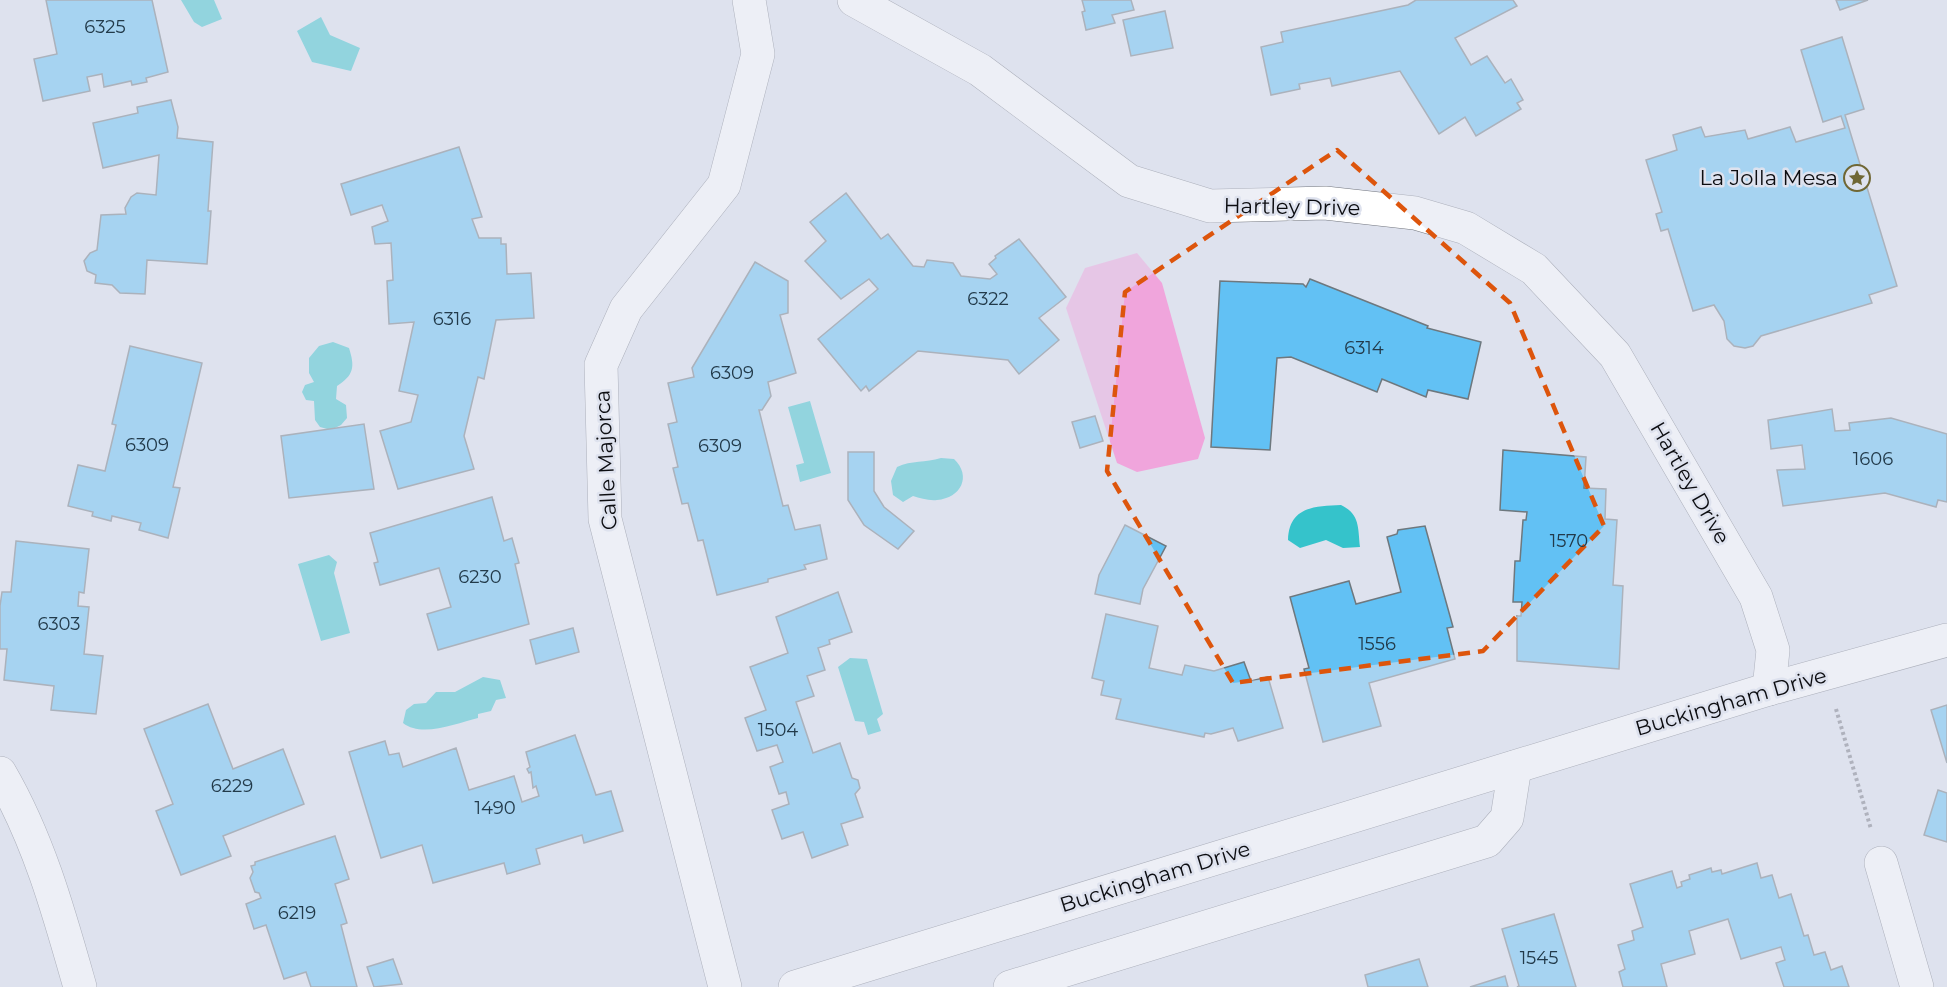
<svg xmlns="http://www.w3.org/2000/svg" width="1947" height="987" font-family="Montserrat,sans-serif">
<style>
.green{fill:#f0a5dc}
.water{fill:#35c3cb}
.building{fill:#62c1f4;stroke:#6e787e;stroke-width:1.5}
.lines{fill:none;stroke-linecap:round;stroke-linejoin:round}
.minor-casing{stroke:#72767f;stroke-width:34}
.path{stroke:#767880;stroke-width:4;stroke-dasharray:3 3;stroke-linecap:butt}
.minor{stroke:#fff;stroke-width:33}
.marked{fill:none;stroke:#dd550c;stroke-width:4.5;stroke-dasharray:12 8;stroke-linejoin:round}
.labels{text-anchor:middle;stroke-width:5;stroke-linejoin:round;paint-order:stroke}
.number-label{font-size:18px;fill:#223a4a}
.poi-label{font-size:21px;fill:#0c0d11;stroke:#dee2ee;text-anchor:end}
.street-label{font-size:21px;fill:#0c0d11;stroke:#dee2ee}
</style>
<rect width="100%" height="100%" fill="#dee2ee"/>
<path class="green" d="M1137 253 1162 283 1205 438 1198 459 1137 472 1117 463 1066 308 1085 268Z"/>
<g class="water">
<path d="M181 0H214L222 19 202 27 194 22Z"/>
<path d="M321 17 330 35 360 48 351 71 312 62 297 31Z"/>
<path d="M333 342 349 348C355 367 354 375 337 386L336 399 346 405 347 418 341 425 331 430 320 427 315 420 314 401 306 400 302 392 305 385 314 382 309 373V358L319 346Z"/>
<path d="M810 401 831 473 800 482 796 465 804 463 788 407Z"/>
<path d="M941 458 954 459C972 476 961 498 937 500 929 501 920 498 913 496L903 502 893 495 891 481 897 467C912 460 925 463 941 458Z"/>
<path d="M1341 505C1360 514 1358 528 1360 547L1343 548 1326 540 1300 548 1288 540C1289 507 1314 506 1341 505Z"/>
<path d="M329 555 337 562 334 573 350 633 321 641 298 564Z"/>
<path d="M850 658 867 659 883 714 877 719 881 731 868 735 864 722 855 721 838 667Z"/>
<path d="M483 677 500 680 506 698 496 700 491 711 478 714V718C457 723 422 738 403 723L406 710 414 704 426 703 436 692H455Z"/>
</g>
<g class="building">
<path d="M46 0H152L168 72 146 78 147 82 132 85 131 81 104 87 102 74 87 77 90 91 43 101 34 59 57 54Z"/>
<path d="M1082 0H1131L1134 10 1112 15 1115 23 1086 30 1082 12 1085 11Z"/>
<path d="M1416 0H1513L1517 6 1455 38 1471 65 1487 56 1505 83 1511 79 1523 100 1517 103 1521 109 1476 136 1465 117 1439 134 1400 71 1332 86 1330 78 1299 84 1300 89 1271 95 1261 47 1283 42 1281 32 1408 5Z"/>
<path d="M1836 0H1868L1840 10Z"/>
<path d="M1165 11 1173 48 1131 56 1123 20Z"/>
<path d="M1842 37 1864 109 1845 115 1897 286 1869 295 1872 303 1761 336 1753 346 1745 348 1734 346 1727 339 1724 321 1714 305 1693 311 1668 229 1661 231 1656 214 1662 212 1646 160 1677 150 1673 135 1701 127 1705 137 1745 130 1748 139 1790 127 1796 142 1845 128 1841 116 1823 122 1801 50Z"/>
<path d="M171 100 178 127 177 138 213 142 208 211H211L207 264 147 260 145 294 120 293 112 285 95 283 96 275 87 271 84 261 90 253 97 250 101 215 126 214 125 208 131 197 137 193 156 195 159 155 103 168 93 123 138 113 137 107Z"/>
<path d="M459 147 482 217 472 219 479 238H501V244H506L507 274 531 273 534 318 496 320 484 379 478 377 464 436 474 469 398 489 380 431 411 422 418 395 399 391 414 322 389 324 387 281 393 280 391 243 375 244 372 227 388 221 382 205 351 215 341 184Z"/>
<path d="M846 193 881 239 888 234 913 266 924 267 927 260 953 263 961 276 990 279 997 274 989 264 996 258 995 256 1019 239 1066 297 1039 318 1059 340 1019 374 1008 360 918 351 869 391 866 386 861 391 818 339 878 289 869 279 841 299 805 261 826 241 810 222Z"/>
<path d="M755 262 788 281V313L780 315 796 373 768 382 771 396 762 410H759L783 506 788 505 795 530 820 525 827 559 804 565 806 569 768 579V582L717 595 703 540 698 541 688 503 682 504 673 468 678 467 668 424 677 422 668 383 694 377 692 368Z"/>
<path d="M1310 279 1428 326 1427 328 1481 342 1468 399 1428 390 1426 397 1382 379 1377 392 1291 357 1277 358 1270 450 1211 447 1220 281 1303 284 1306 287Z"/>
<path d="M130 346 202 363 173 487 180 488 168 538 139 530 141 523 112 516 111 521 92 516 93 512 68 506 78 465 105 471 116 425 112 424Z"/>
<path d="M1832 409 1835 431 1850 430 1849 423 1891 418 1947 434V502L1938 500 1936 507 1885 493 1783 506 1777 470 1805 469 1802 445 1771 449 1768 420Z"/>
<path d="M1095 416 1103 441 1080 448 1072 422Z"/>
<path d="M364 424 374 489 289 498 281 436Z"/>
<path d="M1503 450 1586 457 1584 488 1606 489 1605 519 1617 520 1613 585 1623 586 1619 669 1517 661V616H1521L1522 602H1513L1515 561H1520L1523 520H1526L1527 512 1500 510Z"/>
<path d="M848 452H874V491L884 507 914 531 898 549 864 525 848 500Z"/>
<path d="M492 497 504 541 512 538 519 563 515 564 529 624 438 650 427 614 451 607 439 568 380 585 374 563 378 562 370 533Z"/>
<path d="M1125 525 1166 546 1143 589 1140 604 1095 594 1099 575Z"/>
<path d="M1425 526 1453 627 1447 628 1455 659 1369 683 1381 726 1323 742 1304 669 1309 668 1290 597 1349 581 1356 604 1401 592 1387 537 1397 534 1398 530Z"/>
<path d="M16 541 89 549 84 593 79 592 78 606 89 607 84 654 103 656 96 714 51 710 54 686 4 680 7 649H0V606L2 592H11Z"/>
<path d="M838 592 852 632 829 640 830 644 818 648 825 670 807 676 814 696 796 702 813 753 840 743 852 778 858 780 860 788 855 794 863 817 841 824 848 845 812 858 803 832 782 839 772 810 789 804 786 792 779 794 770 767 783 762 777 745 757 751 745 718 766 710 750 667 788 653 776 617Z"/>
<path d="M1106 614 1158 626 1149 668 1182 675 1185 665 1214 671 1244 662 1251 681 1268 677 1283 728 1238 741 1233 728 1211 734 1205 733 1204 737 1116 719 1121 699 1101 695 1104 681 1092 678Z"/>
<path d="M573 628 579 652 536 664 530 640Z"/>
<path d="M208 704 233 769 283 749 304 804 223 836 231 856 181 875 156 811 173 804 144 729Z"/>
<path d="M1947 705V763L1931 710Z"/>
<path d="M575 735 596 795 611 791 623 831 584 843 582 835 536 849 540 864 507 874 504 863 433 883 422 845 381 858 349 752 385 741 389 755 399 753 403 767 456 748 469 790 514 776 522 802 539 796 536 786 533 788 531 772 529 773 527 769 530 767 526 752Z"/>
<path d="M1938 790 1947 793V842L1924 835Z"/>
<path d="M335 836 349 879 335 884 347 923 341 925 357 987H311L306 972 284 979 266 925 254 929 246 904 261 898 259 893 255 892 250 878 253 872 251 866 255 865V862Z"/>
<path d="M1757 863 1761 878 1772 875 1779 898 1791 894 1804 936 1808 935 1814 955 1825 952 1831 970 1842 966 1849 987H1784L1776 963 1785 960 1781 947 1741 959 1728 919 1689 931 1695 954 1661 964 1667 987H1623L1619 972 1625 969 1618 945 1634 940 1632 931 1643 927 1630 884 1672 871 1677 888 1682 886 1681 882 1690 879 1689 875 1711 868 1712 872 1721 870 1722 874Z"/>
<path d="M1554 914 1576 987H1517L1519 986 1502 929Z"/>
<path d="M393 959 402 984 374 987 367 967Z"/>
<path d="M1419 959 1428 987H1368L1365 975Z"/>
<path d="M1505 976 1508 987H1470Z"/>
</g>
<g class="lines">
<defs>
<g id="minor">
<path d="M854 0 980 70 1129 181 1210 206 1325 203 1415 213 1466 228 1534 269 1615 355 1756 597 1773 650 1769 689"/>
<path d="M0 773C39 840 59 913 80 987"/>
<path d="M1881 863 1917 987"/>
<path d="M725 987 605 519 601 365 626 309 724 185 758 54 749 0"/>
<path d="M795 987 1769 689 1947 640"/>
<path d="M1010 987 1487 841 1507 818 1515 767"/>
</g>
</defs>
<use href="#minor" class="minor-casing"/>
<path class="path" d="M1836 709 1871 829"/>
<use href="#minor" class="minor"/>
</g>
<path d="M0 0H1947V987H0ZM1337 150 1510 303 1604 526 1483 651 1233 683 1107 471 1125 292Z" fill="#dee2ee" fill-opacity=".55" fill-rule="evenodd"/>
<path class="marked" d="M1337 150 1510 303 1604 526 1483 651 1233 683 1107 471 1125 292Z"/>
<defs>
<symbol id="sight-ring" viewBox="-11 -11 22 22"><circle r="9.5" fill="#dee2ee" stroke="#706734" stroke-width="1.5"/><path d="M0-6L1.8-2.2L6-1.7L2.9 1.2L3.7 5.4L0 3.3L-3.7 5.4L-2.9 1.2L-6-1.7L-1.8-2.2Z" fill="#706734"/></symbol>
</defs>
<g fill-rule="evenodd">
<use href="#sight-ring" x="1842" y="163" width="30" height="30"/>
</g>
<g class="labels">
<g class="number-label">
<text x="105" y="33">6325</text>
<text x="988" y="305">6322</text>
<text x="452" y="325">6316</text>
<text x="1364" y="354">6314</text>
<text x="732" y="379">6309</text>
<text x="147" y="451">6309</text>
<text x="720" y="452">6309</text>
<text x="1873" y="465">1606</text>
<text x="1569" y="547">1570</text>
<text x="480" y="583">6230</text>
<text x="59" y="630">6303</text>
<text x="1377" y="650">1556</text>
<text x="778" y="736">1504</text>
<text x="232" y="792">6229</text>
<text x="495" y="814">1490</text>
<text x="297" y="919">6219</text>
<text x="1539" y="964">1545</text>
</g>
<g class="poi-label">
<text x="1838" y="185">La Jolla Mesa</text>
</g>
<g class="street-label">
<text transform="translate(1292 207) rotate(1)" y="7">Hartley Drive</text>
<text transform="translate(606 460) rotate(-93)" y="7">Calle Majorca</text>
<text transform="translate(1690 483) rotate(60)" y="7">Hartley Drive</text>
<text transform="translate(1731 702) rotate(-16)" y="7">Buckingham Drive</text>
<text transform="translate(1155 877) rotate(-17)" y="7">Buckingham Drive</text>
</g>
</g>
</svg>
